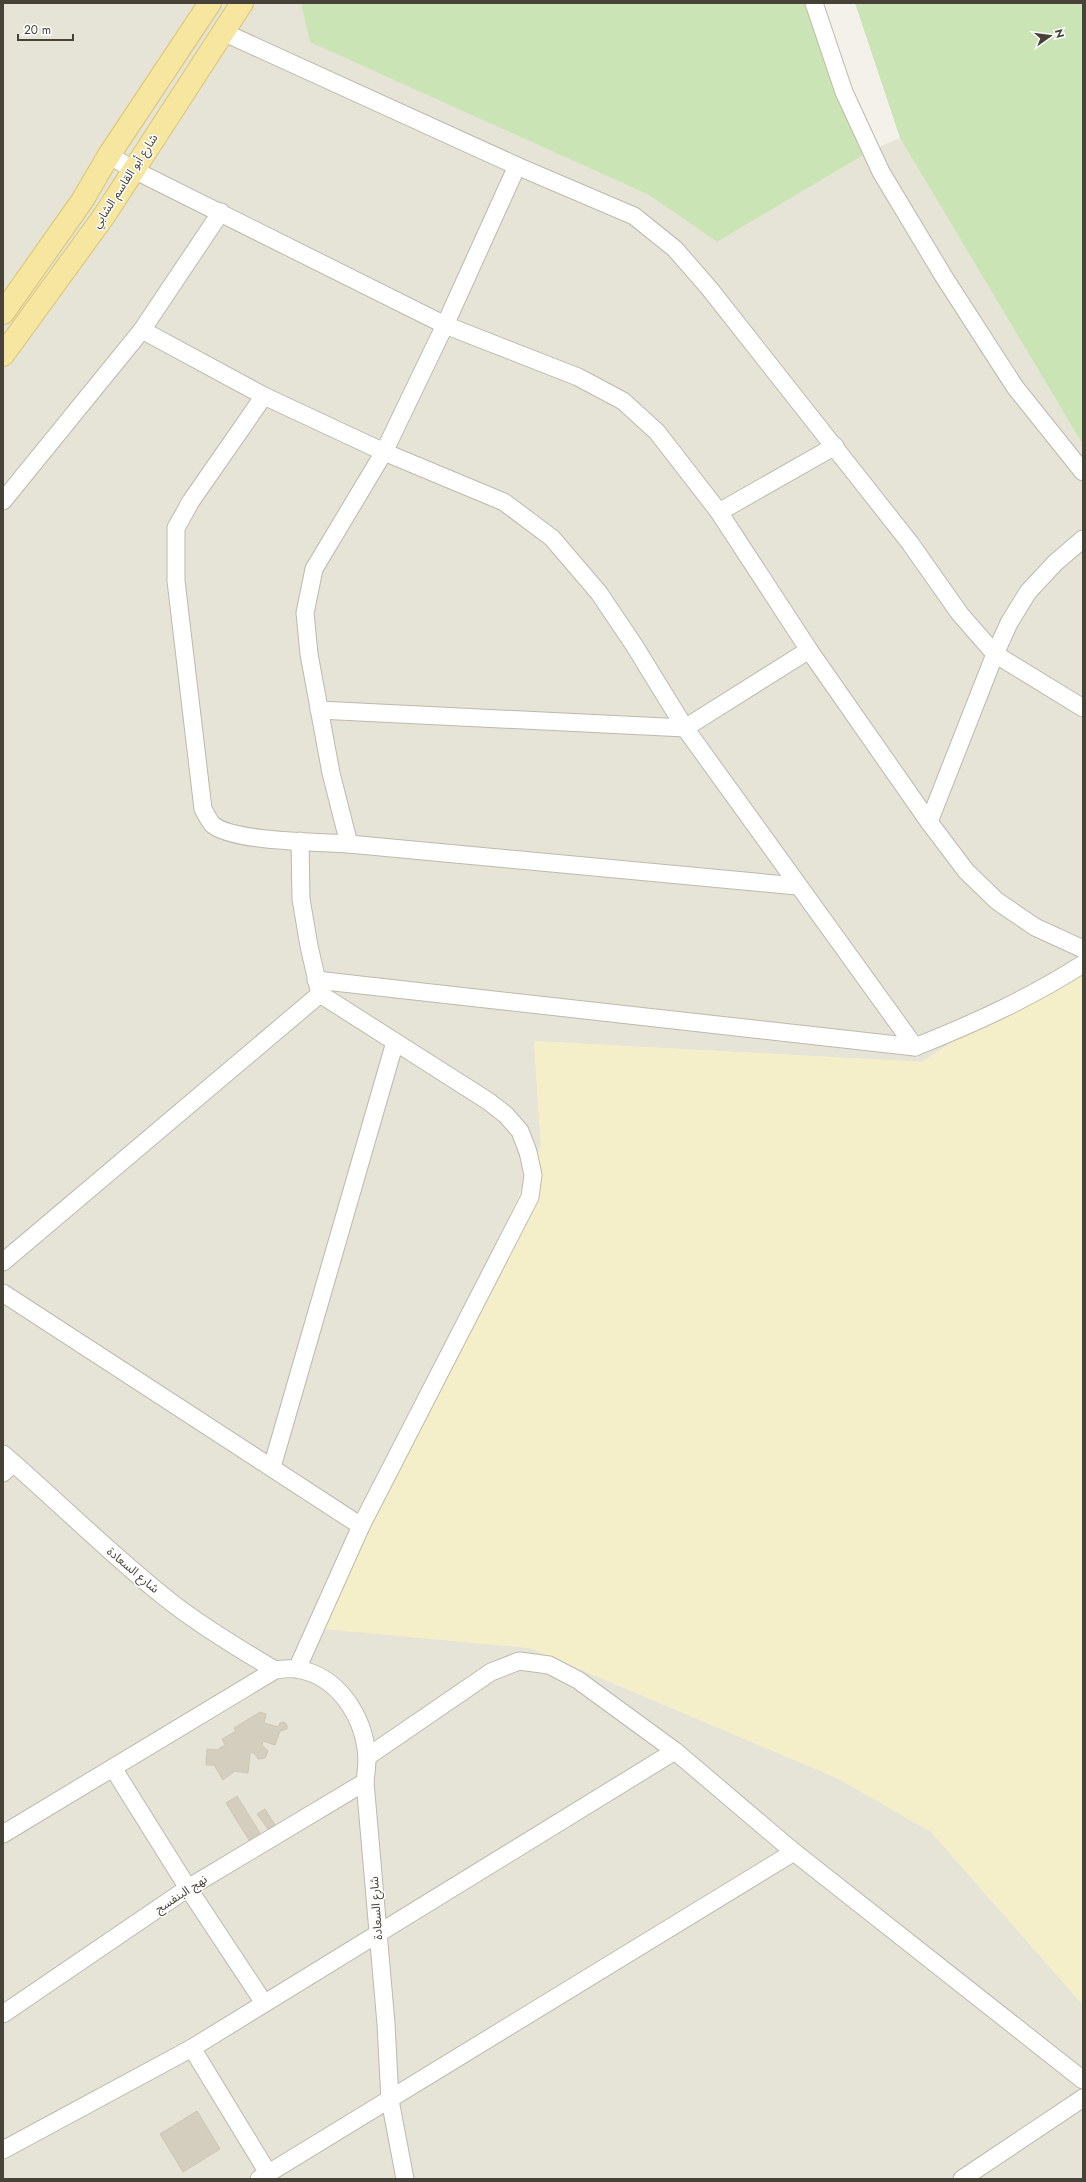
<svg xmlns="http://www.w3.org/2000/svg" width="1086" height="2182" font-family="Jost,'Noto Sans Arabic',sans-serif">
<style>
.residential{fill:#e6e3d7}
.green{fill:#cae4b5}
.sand{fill:#f4efc8}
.building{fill:#d4cebf;stroke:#cec6b3}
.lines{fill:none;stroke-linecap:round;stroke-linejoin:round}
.minor-casing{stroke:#beb9ac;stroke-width:19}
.primary-casing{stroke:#dac570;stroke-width:24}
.minor{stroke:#fff;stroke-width:17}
.primary{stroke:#f6e69f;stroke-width:22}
.labels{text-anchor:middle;stroke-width:3;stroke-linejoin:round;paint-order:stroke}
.street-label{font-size:12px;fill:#464238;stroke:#fff}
</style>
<rect width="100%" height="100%" fill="#f3f1e9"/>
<path class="residential" d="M3 3H301L311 42 649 195 717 242 870 151 900 138 1083 445V955L922 1062 534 1041 541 1146 322 1628 530 1648 839 1779 931 1832 1083 2005V2179H3Z"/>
<g class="green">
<path d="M301 3H812L870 151 717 242 649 195 310 42Z"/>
<path d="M855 3H1083V445L900 138Z"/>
</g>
<path class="sand" d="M1083 955V2005L931 1832 839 1779 530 1648 322 1629 541 1146 534 1041 922 1062Z"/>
<g class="building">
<path d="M260 1712 266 1714 264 1723 278 1727 280 1723 284 1722 287 1725V1729L280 1731 275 1745 263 1741 262 1745 268 1751 265 1758 258 1759 254 1753H250L248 1773 235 1771 223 1780 214 1765H206L207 1749 217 1750 225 1745 222 1739 236 1731 234 1728Z"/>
<path d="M237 1796 260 1833 249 1840 226 1803Z"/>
<path d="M265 1809 275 1825 268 1829 257 1814Z"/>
<path d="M197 2111 220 2149 183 2172 160 2134Z"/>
</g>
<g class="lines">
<defs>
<g id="minor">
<path d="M814 3 844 92 881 172 944 277 1015 387 1083 472"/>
<path d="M223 32 517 166 634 216 675 249 709 288 910 543 960 614 995 654 1083 708"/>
<path d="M109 155 132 169 445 325 578 377 623 401 657 432 719 512 809 650 929 822 966 871 997 901 1035 927 1083 949"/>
<path d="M142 330 264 396 384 452 504 502 552 538 599 593 634 645 685 728 915 1047"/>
<path d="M264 396 191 501 176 528V581L203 809C206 814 209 821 213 825 234 842 320 842 349 844L797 886"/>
<path d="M3 501 142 330 221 212"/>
<path d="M719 512 835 446"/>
<path d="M319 710 685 728 809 650"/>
<path d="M929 822 995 654 1009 623 1028 592 1055 563 1083 539"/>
<path d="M349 844 331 773 309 654 305 613 314 569 384 452 445 325 517 166"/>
<path d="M316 980 915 1047C975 1023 1028 999 1083 964"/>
<path d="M3 1262 320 994"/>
<path d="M3 1293 361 1526"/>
<path d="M3 1454C61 1504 115 1559 176 1606 208 1630 241 1650 275 1670"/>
<path d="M272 1467 395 1042"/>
<path d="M3 1473 13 1463"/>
<path d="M297 1669 361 1526 530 1197 533 1175 528 1152 520 1131 506 1115 488 1101 320 994 309 946 301 899 300 841"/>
<path d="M367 1757 491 1672 519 1661 549 1665 578 1680 675 1751 794 1852 1083 2080"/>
<path d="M113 1768 188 1888 264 2003"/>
<path d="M3 1834 275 1670C282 1669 290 1668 297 1669 339 1676 364 1717 367 1757 367 1765 366 1774 365 1782L386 2024 390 2100 405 2179"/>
<path d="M3 2014 188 1888 365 1782"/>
<path d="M192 2048 268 2173"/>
<path d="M3 2150 192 2048 675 1751"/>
<path d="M259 2179 794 1852"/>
<path d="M962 2179 1083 2098"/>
</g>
<g id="primary">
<path d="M3 313 82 201 109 155 210 3"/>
<path d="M3 355 104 216 242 3"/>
</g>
</defs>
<use href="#minor" class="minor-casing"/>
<use href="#primary" class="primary-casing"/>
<use href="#minor" class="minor"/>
<use href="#primary" class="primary"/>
</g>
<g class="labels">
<g class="street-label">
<text transform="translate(125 181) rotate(-57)" y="4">شارع أبو القاسم الشابي</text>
<text transform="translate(133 1570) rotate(40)" y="4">شارع السعادة</text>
<text transform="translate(181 1894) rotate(-33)" y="4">نهج البنفسج</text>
<text transform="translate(376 1908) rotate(-94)" y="4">شارع السعادة</text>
</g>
</g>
<rect width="1086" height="2182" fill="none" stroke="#464238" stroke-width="8"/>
<g transform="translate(1050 36) rotate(76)" stroke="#ffffff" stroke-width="3" paint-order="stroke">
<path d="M0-3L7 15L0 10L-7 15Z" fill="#464238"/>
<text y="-6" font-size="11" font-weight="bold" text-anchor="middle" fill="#464238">N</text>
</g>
<path d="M18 34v6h55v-6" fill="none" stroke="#464238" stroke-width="2"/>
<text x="24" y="34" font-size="12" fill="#464238" stroke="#ffffff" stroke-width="3" paint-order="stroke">20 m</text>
</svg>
